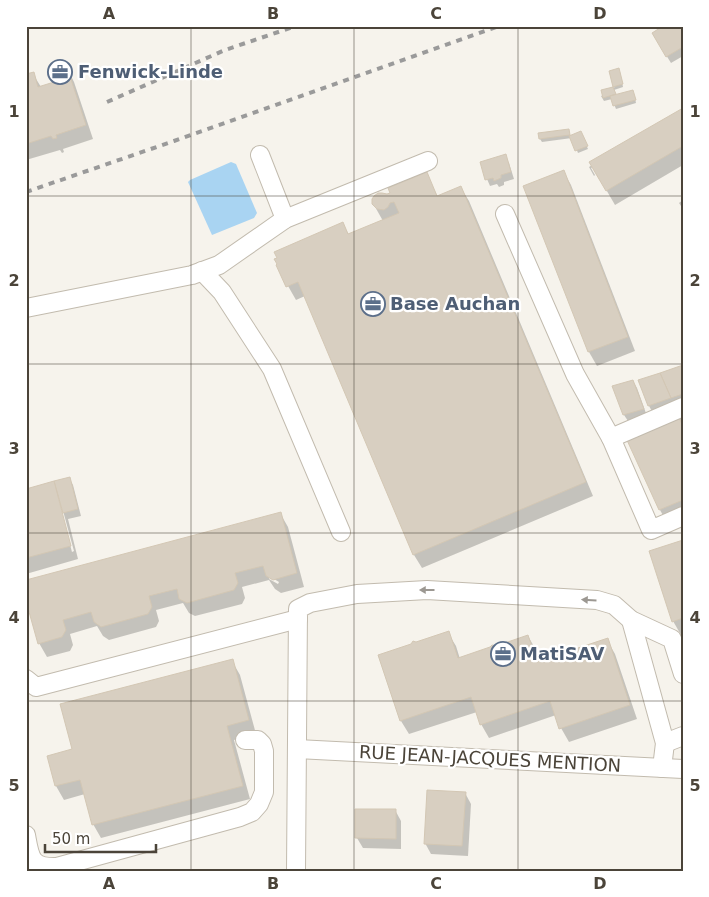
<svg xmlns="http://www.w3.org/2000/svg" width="709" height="897" font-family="'DejaVu Sans',sans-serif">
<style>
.water{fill:#a9d4f2}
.shadow{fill:#0003;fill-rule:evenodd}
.building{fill:#d8cfc1;stroke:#d3c7b4}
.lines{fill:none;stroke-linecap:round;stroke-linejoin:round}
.minor-casing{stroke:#c2bbae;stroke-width:20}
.minor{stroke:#fff;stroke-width:18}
.rail{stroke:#9a9a9a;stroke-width:4;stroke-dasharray:6 6;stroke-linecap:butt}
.oneway{fill:#9c9892}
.grid{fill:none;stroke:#4b4439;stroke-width:1;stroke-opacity:0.55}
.labels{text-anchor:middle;stroke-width:4.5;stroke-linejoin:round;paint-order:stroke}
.service-label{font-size:18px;font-weight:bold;fill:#4e5e75;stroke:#fff;text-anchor:start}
.street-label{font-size:18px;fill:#4b4439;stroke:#fff}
.neatline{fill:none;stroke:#4b4439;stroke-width:2}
.grid-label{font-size:16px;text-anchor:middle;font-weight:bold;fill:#4b4439}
</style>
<rect width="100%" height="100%" fill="#f6f3ec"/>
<path class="water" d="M231 162 236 164 257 213 254 218 212 235 188 182 190 180Z"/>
<g class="shadow">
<path d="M683 32V56L671 63 653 34Z"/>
<path d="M67 68 74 82 93 139 63 149 64 152 62 153 60 150 26 160V76L33 74 41 87 56 83Z"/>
<path d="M611 71 620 72 623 87 614 90 616 96 634 94 636 103 616 109 612 99 604 101 601 96 604 95 603 91 615 87Z"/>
<path d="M683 110V165L615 205 593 167 591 168 595 175 594 176 589 167Z"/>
<path d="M568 130 570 136H582L588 149 578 153 572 138 542 142 540 139Z"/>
<path d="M505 156 509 163 514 179 504 182V185L499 187 497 184 490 186 487 179Z"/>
<path d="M563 171 571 185 635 351 597 366 589 352 525 186Z"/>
<path d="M426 174 438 197 461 188 469 201 593 496 422 568 414 555 305 296 296 300 288 286 343 224 349 235 383 221 374 205 387 196Z"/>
<path d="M683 200V209L679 203Z"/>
<path d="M683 367V402L653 413 649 406 639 381Z"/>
<path d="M633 381 637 388 647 416 628 421 624 415Z"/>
<path d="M683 416V517L668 524 660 510 628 439Z"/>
<path d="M69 478 73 485 81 516 68 519 78 559 26 574V490ZM57 496H59L74 551 72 552Z"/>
<path d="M280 513 288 527 304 587 281 593 275 589 269 580 242 587 245 598 242 604 195 616 189 613 183 603 156 610 159 621 156 627 109 640 103 636 97 626 70 634 73 645 70 651 47 657 39 643 26 596ZM269 576 279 582 278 584 269 579Z"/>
<path d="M683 542V634L681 635 673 621Z"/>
<path d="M448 633 456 646 460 659 528 636 536 650 540 663 607 640 615 654 637 719 569 742 561 728 556 715 489 738 481 724 477 712 409 734 401 721 379 656Z"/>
<path d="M232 661 240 675 256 734 234 740 250 799 101 838 93 824 85 794 64 800 56 786 48 757 73 750Z"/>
<path d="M465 793 471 804 468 856 431 854 425 843Z"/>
<path d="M395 810 401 821V849L363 848 357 838Z"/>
</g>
<g class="building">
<path d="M663 26H681L683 29V47L666 57 652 33Z"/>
<path d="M67 67 86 125 56 135 57 138 53 139 51 136 26 144V74L34 72 38 87 54 82 51 72Z"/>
<path d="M619 68 623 84 613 87 609 71Z"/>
<path d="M613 87 616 94 603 98 601 90Z"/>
<path d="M633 90 636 100 613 106 610 96Z"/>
<path d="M683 108V146L606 191 589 162Z"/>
<path d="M569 129 570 135 539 139 538 133Z"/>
<path d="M581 131 588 146 575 151 569 136Z"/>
<path d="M506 154 511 172 501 175V178L494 181 493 178 485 180 480 162Z"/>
<path d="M564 170 628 337 588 352 523 186Z"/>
<path d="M427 172 437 196 461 186 586 482 413 555 298 282 286 287 276 265 277 264 274 259 277 258 274 252 343 222 348 234 399 213 394 202 390 203 388 207 384 210 377 209 372 204V199L374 196 378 193H382L387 194 390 193 388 188Z"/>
<path d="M683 365V394L671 398 660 373Z"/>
<path d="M660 373 671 398 648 406 638 380Z"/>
<path d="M633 380 644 409 623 415 612 386Z"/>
<path d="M679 417 683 427V500L659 510 626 438Z"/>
<path d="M70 477 78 509 63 513 54 481Z"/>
<path d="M54 481 71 546 26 558V489Z"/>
<path d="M281 512 297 573 273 580 266 576 263 566 235 573 238 583 234 590 187 603 179 599 177 589 149 596 152 607 148 614 101 627 94 622 91 612 63 620 66 630 62 637 38 644 26 601V580Z"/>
<path d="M683 540V618L672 622 649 551Z"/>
<path d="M449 631 458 658 490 647 492 645 496 646 528 635 537 662 570 651 572 649H575L608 638 630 705 559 729 550 701 480 725 471 697 400 721 378 655 411 644 413 641 416 642Z"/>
<path d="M233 659 249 720 227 726 243 786 92 825 80 780 55 786 47 756 72 749 60 704Z"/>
<path d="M427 790 466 792 462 846 424 844Z"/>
<path d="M355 809H396V839L355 838Z"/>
</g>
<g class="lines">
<defs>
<g id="minor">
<path d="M260 155 285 219"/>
<path d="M505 214 575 374 611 438"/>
<path d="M202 271 222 292 272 369 341 532"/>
<path d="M26 308 192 275 219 265 285 219 428 161"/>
<path d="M683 407 611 438 651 530 683 516"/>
<path d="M631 620 665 743 662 768"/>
<path d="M26 679 36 687 298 619"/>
<path d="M665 743 683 736"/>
<path d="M297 749 683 769"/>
<path d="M26 835C30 857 30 868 57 867L240 817 252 812 259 804 264 792V751L262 744 258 740H245"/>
<path d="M296 871 298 609 310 603 357 594 427 590 597 600 614 605 631 620 672 639 683 674"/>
</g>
</defs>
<use href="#minor" class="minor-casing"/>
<use href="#minor" class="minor"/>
<g class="rail">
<path d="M107 102 225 50 296 26"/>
<path d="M26 192 174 141 499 26"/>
</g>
</g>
<defs><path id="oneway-solid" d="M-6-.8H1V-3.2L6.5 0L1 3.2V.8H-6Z" transform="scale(1.25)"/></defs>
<g class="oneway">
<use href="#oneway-solid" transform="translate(427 590) rotate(180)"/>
<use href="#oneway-solid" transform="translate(589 600) rotate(-177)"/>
</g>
<path class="grid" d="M191 26V871M354 26V871M518 26V871M26 196H683M26 364H683M26 533H683M26 701H683"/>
<defs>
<symbol id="office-ring" viewBox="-11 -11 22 22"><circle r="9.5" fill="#fff" stroke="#5c6f8a" stroke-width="1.5"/><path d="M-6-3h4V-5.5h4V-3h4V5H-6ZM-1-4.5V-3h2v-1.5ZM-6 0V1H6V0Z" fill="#5c6f8a"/></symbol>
</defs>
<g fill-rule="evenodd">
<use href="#office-ring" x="46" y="58" width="28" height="28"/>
<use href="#office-ring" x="359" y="290" width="28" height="28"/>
<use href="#office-ring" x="489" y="640" width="28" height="28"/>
</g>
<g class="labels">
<g class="service-label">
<text x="78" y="78">Fenwick-Linde</text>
<text x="390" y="310">Base Auchan</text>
<text x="520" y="660">MatiSAV</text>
</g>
<g class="street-label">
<text transform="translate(490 759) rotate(3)" y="6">RUE JEAN-JACQUES MENTION</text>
</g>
</g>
<rect width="709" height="897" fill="none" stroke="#ffffff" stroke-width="55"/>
<path d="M45 844v8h111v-8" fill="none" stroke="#4b4439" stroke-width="2.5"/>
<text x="52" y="844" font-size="15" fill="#4b4439" stroke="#ffffff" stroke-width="4" paint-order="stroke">50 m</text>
<rect x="28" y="28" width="654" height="842" class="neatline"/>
<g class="grid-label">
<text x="109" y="19">A</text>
<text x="273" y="19">B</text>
<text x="436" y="19">C</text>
<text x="600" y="19">D</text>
<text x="14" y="117">1</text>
<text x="695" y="117">1</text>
<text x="14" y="286">2</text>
<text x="695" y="286">2</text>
<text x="14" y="454">3</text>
<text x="695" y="454">3</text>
<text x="14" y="623">4</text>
<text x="695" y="623">4</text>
<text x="14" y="791">5</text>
<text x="695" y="791">5</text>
<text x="109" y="889">A</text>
<text x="273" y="889">B</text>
<text x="436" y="889">C</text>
<text x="600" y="889">D</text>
</g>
</svg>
